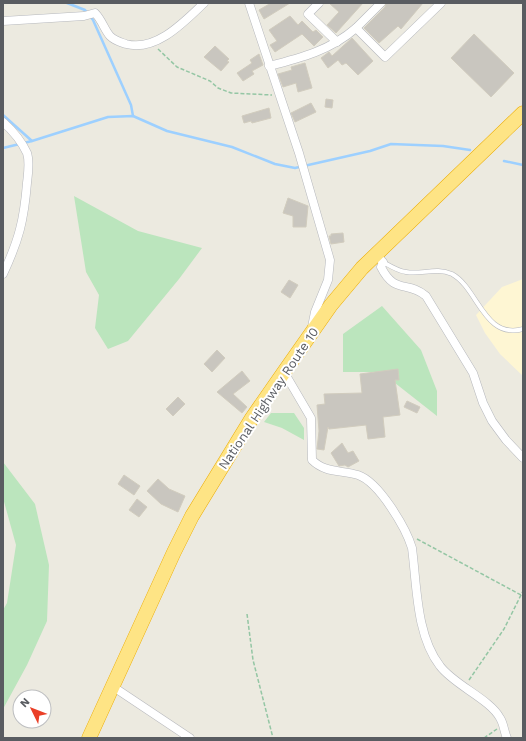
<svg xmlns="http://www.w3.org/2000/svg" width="526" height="741" font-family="'Work Sans',sans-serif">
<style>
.commercial{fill:#fef6d3}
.green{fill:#bbe5bd}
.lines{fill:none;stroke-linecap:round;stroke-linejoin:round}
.stream{stroke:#9dd0ff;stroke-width:2.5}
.building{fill:#c9c6bf;stroke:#d1ccbe}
.lane-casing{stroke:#b6b8bd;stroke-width:5}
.street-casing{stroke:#b6b8bd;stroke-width:9}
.highway-casing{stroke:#ecac00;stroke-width:15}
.path{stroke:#94c6a4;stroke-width:1.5;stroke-dasharray:4 2;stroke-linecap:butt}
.lane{stroke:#fff;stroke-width:4}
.street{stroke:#fff;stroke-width:8}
.highway{stroke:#fee485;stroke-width:14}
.labels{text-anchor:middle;stroke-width:4;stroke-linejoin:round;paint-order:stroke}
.street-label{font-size:13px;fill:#595c61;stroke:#fff}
</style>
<rect width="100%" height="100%" fill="#eceae0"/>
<path class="commercial" d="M523 279V376L500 354 485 333 476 315 502 287Z"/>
<g class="green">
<path d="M74 196 138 231 202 248 179 279 128 341 108 349 95 328 99 295 86 272Z"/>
<path d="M382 306 421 350 437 391V416L381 372H343V334Z"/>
<path d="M271 413H294L304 428V440L282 428 264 422Z"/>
<path d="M3 462 35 504 49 565 47 621 27 665 3 709V610L7 603 16 545 3 498Z"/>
</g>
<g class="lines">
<g class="stream">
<path d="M67 3 85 10 93 20 131 105 133 116"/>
<path d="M3 115 32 141"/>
<path d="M3 148 32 141 108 117 133 116 167 131 232 147 275 164 295 168 370 151 391 144 443 146 470 150"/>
<path d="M504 161 523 165"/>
</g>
</g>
<g class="building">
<path d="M271 3H290L264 19 259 10Z"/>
<path d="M329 3H363L336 33 327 25 339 12Z"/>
<path d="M386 3H423L401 29 398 26 379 43 364 28 385 7Z"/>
<path d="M290 16 298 25 302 21 313 32 316 30 323 37 314 46 302 34 275 52 270 45 277 41 269 30Z"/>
<path d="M474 34 514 73 491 97 451 58Z"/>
<path d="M352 38 373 61 358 75 346 63 342 65 338 60 328 68 321 58 329 52 332 56Z"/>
<path d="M215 46 229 59 227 61 229 62 221 71 204 57Z"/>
<path d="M259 54 263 65 252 71 254 74 243 81 237 73 252 63 250 60Z"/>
<path d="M305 63 312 88 298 92 296 83 283 87 278 74 292 70 291 67Z"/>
<path d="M326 99 333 100 332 108 325 107Z"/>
<path d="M311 103 316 112 295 122 291 113Z"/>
<path d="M269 108 271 118 252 123 251 121 244 123 242 116Z"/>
<path d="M288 198 308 206 306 227H293V216L283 213Z"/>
<path d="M343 233 344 242 331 244 329 236H331V234Z"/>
<path d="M289 280 298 285 290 298 281 292Z"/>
<path d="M217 350 225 358 212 372 204 364Z"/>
<path d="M398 369 399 380H395L400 415 383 417 385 437 368 439 366 425 329 429 328 427 324 450 317 449 319 431 317 405 325 404 324 394 362 393 360 374Z"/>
<path d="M242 371 250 381 233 394 247 407 242 413 217 392Z"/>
<path d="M178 397 185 404 173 416 166 409Z"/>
<path d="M407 401 420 407 417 413 404 407Z"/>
<path d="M342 443 348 453 353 451 359 461 348 467 345 465 339 466 331 453Z"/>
<path d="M124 475 140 486 134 495 118 484Z"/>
<path d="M158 479 169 489 185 496 178 512 161 504 147 491Z"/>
<path d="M137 499 147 507 139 517 129 510Z"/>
</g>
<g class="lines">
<defs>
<path id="lane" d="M383 262C390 266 398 271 406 272 421 275 436 267 452 274 478 288 484 340 523 329"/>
<g id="street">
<path d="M249 3 299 153 330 260 328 280 315 312 312 327"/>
<path d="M319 3 308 14 337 42"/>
<path d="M3 21 84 16 95 13C102 20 104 29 110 36 115 41 120 42 126 44 156 52 184 22 204 3"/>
<path d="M356 28 381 3"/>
<path d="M269 66C301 58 331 50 356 28L385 57 441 3"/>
<path d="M3 122C13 131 21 140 27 153 30 162 28 174 27 183 24 220 19 240 3 274"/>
<path d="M375 254 383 262 381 267C395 295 407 280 426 296L473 373 483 403 492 421 506 440 523 458"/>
<path d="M284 372 311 418 312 460C325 473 341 470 358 475 379 482 406 528 412 548 417 586 416 635 440 666 454 685 490 699 500 718 504 724 504 732 507 738"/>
<path d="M112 686 190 738"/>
</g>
<path id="highway" d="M89 738 174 552 192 516 252 418 284 372 331 305 362 268 523 113"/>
</defs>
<use href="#lane" class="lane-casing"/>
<use href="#street" class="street-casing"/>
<use href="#highway" class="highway-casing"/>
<g class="path">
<path d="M158 49 177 67 210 81 218 88 231 93 272 95"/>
<path d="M417 539 521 595"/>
<path d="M247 614 253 660 273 738"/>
<path d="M469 680 504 629 523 591"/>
<path d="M484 738 497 729"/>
</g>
<use href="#lane" class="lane"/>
<use href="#street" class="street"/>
<use href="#highway" class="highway"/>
</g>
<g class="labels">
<g class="street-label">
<text transform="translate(268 398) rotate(-56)" y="5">National Highway Route 10</text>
</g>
</g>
<rect width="526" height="741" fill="none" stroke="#595c61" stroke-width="8"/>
<g transform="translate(32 709) rotate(313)"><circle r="19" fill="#ffffff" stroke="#bdbec0"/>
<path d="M0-3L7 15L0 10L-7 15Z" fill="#ea3f27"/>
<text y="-6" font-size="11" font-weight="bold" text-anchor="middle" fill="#595c61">N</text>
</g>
</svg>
